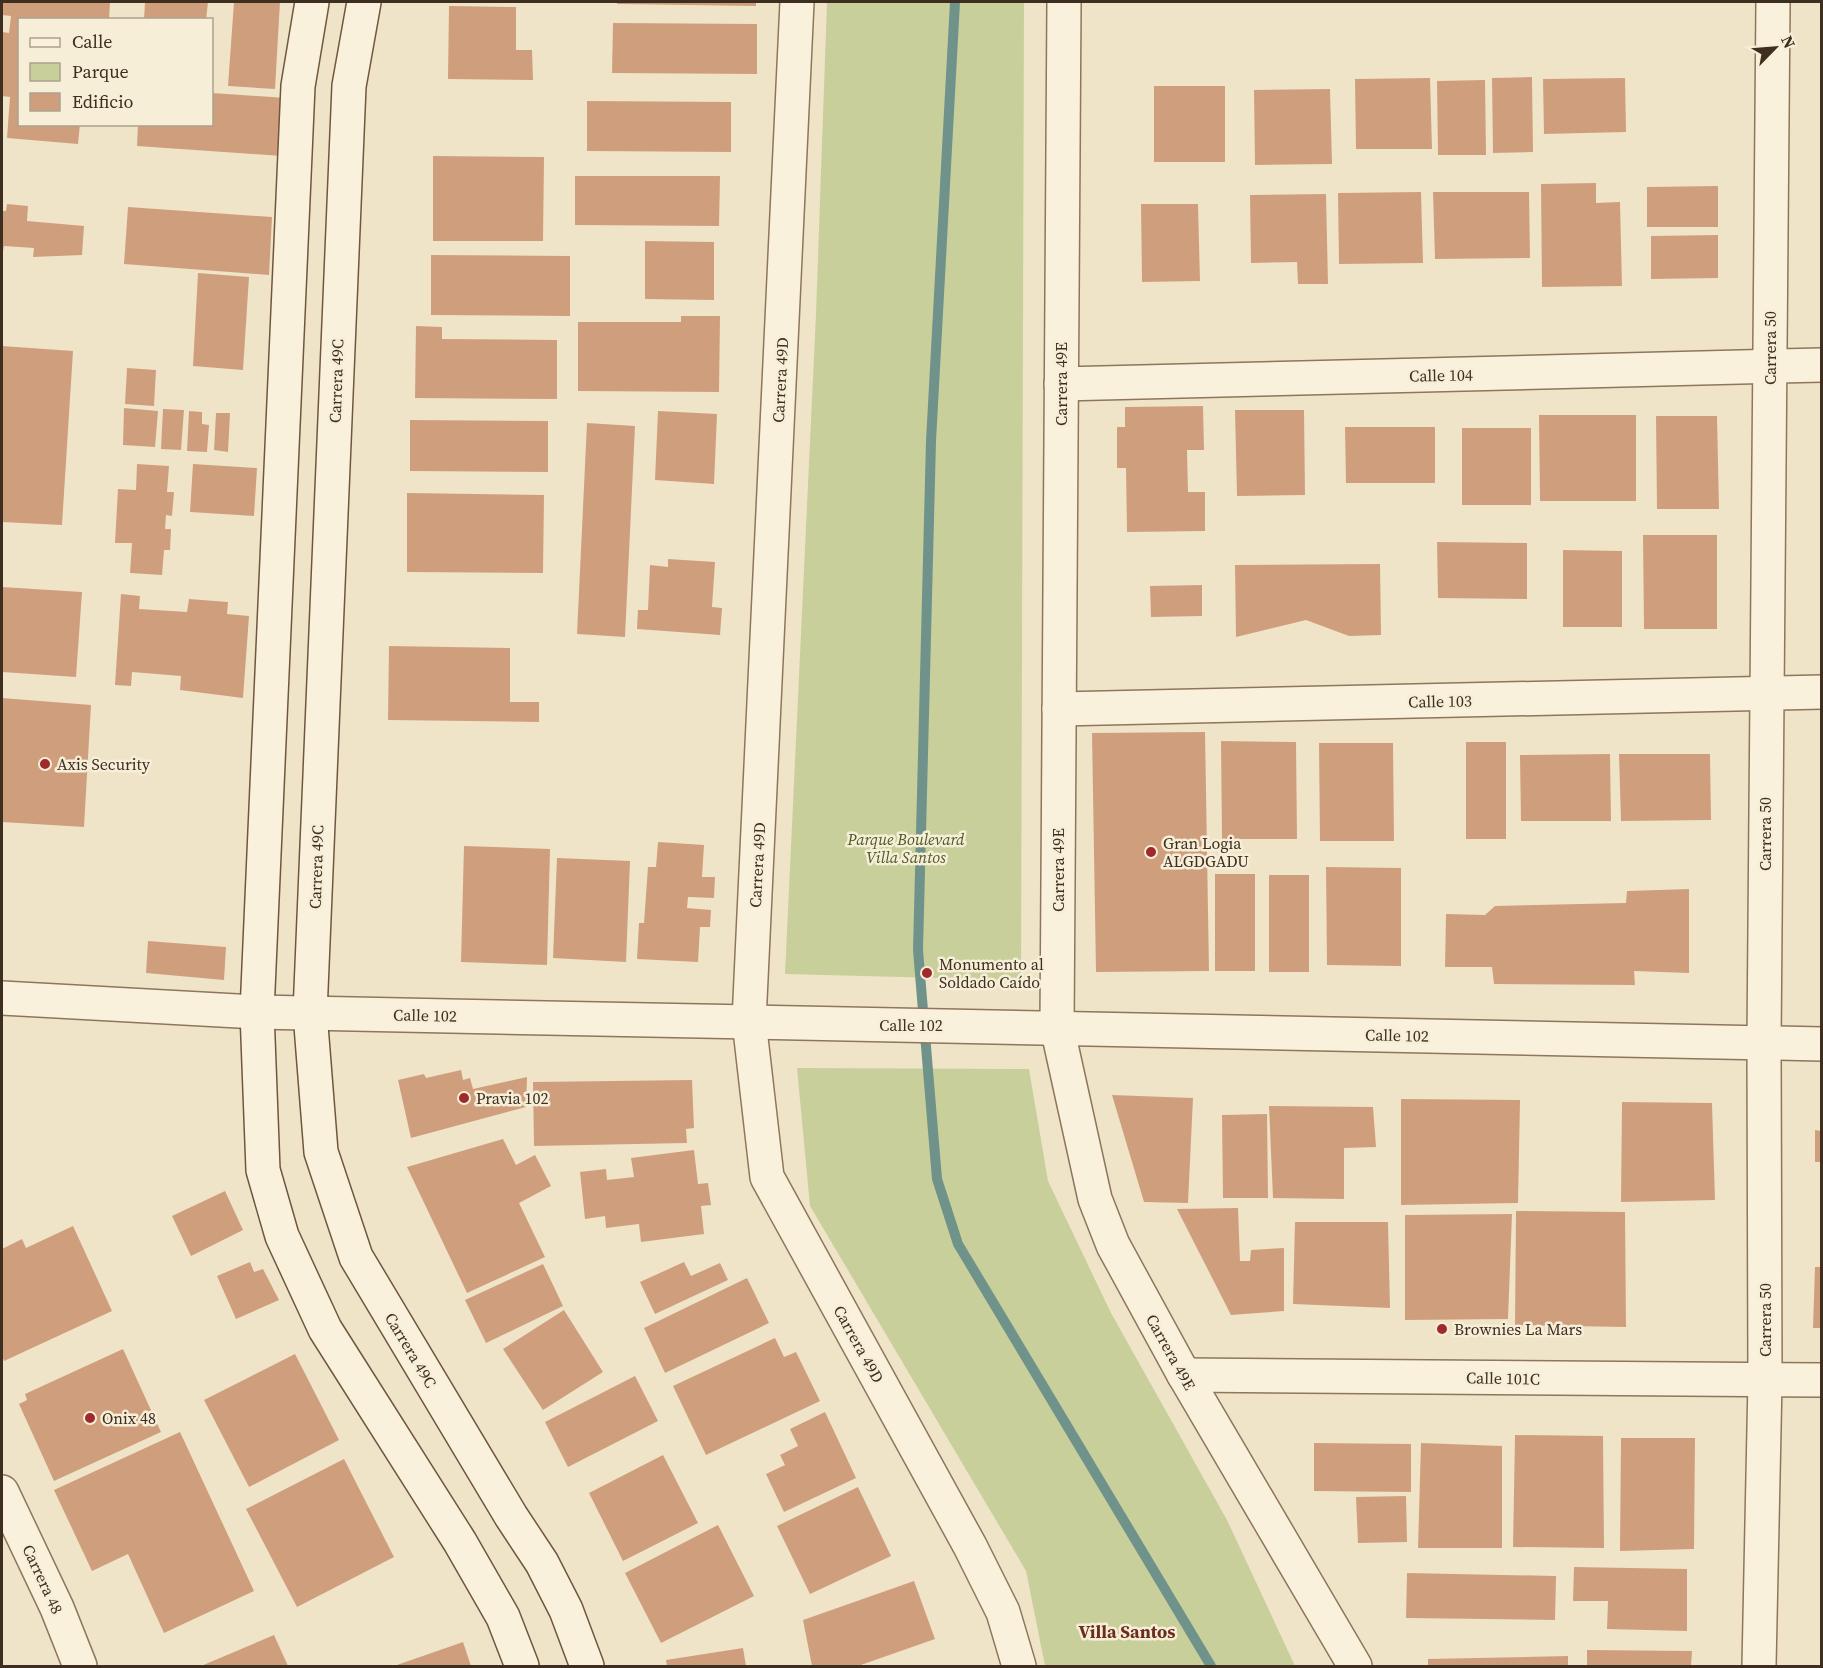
<svg xmlns="http://www.w3.org/2000/svg" width="1823" height="1668" font-family="'Source Serif 4',serif">
<style>
.green{fill:#c9cf9b}
.lines{fill:none;stroke-linecap:round;stroke-linejoin:round}
.stream{stroke:#6f938a;stroke-width:10}
.building{fill:#cf9f7d}
.street-casing{stroke:#8d765c;stroke-width:36}
.secondary-casing{stroke:#6f573f;stroke-width:36}
.street{stroke:#faf1dc;stroke-width:33}
.secondary{stroke:#faf1dc;stroke-width:33}
.poi-dot{fill:#9e2a2b;stroke:#f7eed8;stroke-width:2}
.labels{text-anchor:middle;stroke-width:5;stroke-linejoin:round;paint-order:stroke}
.street-label{font-size:16px;fill:#3d2e20;stroke:#f7eed8}
.poi-label{font-size:16px;fill:#3d2e20;stroke:#f7eed8;text-anchor:start}
.park-label{font-size:16px;font-style:italic;fill:#4d5a26;stroke:#f7eed8}
.neighbourhood-label{font-size:18px;font-weight:bold;fill:#6b2e1e;stroke:#f7eed8}
</style>
<rect width="100%" height="100%" fill="#f0e4c8"/>
<g class="green">
<path d="M827 2H1024L1021 980 785 974 816 314Z"/>
<path d="M797 1068 1029 1069 1048 1181 1111 1313 1227 1520 1295 1666H1045L1026 1571 810 1206Z"/>
</g>
<g class="lines">
<path class="stream" d="M955 2 931 441 918 950 937 1179 958 1244 1211 1666"/>
</g>
<g class="building">
<path d="M2 2H110L109 20H20V124H80L78 144 7 138 10 97 2 96V32L9 33 11 16 2 15Z"/>
<path d="M145 2H208L206 20H144Z"/>
<path d="M234 2H280L275 89 228 86Z"/>
<path d="M617 2H756V6L617 4Z"/>
<path d="M449 6 516 7V50H532L533 80 448 79Z"/>
<path d="M613 23 757 24V74L612 73Z"/>
<path d="M1532 77 1533 152 1493 153 1492 78Z"/>
<path d="M1430 78 1432 149H1356L1355 79Z"/>
<path d="M1625 78 1626 132 1544 134 1543 79Z"/>
<path d="M1485 80 1486 155H1438L1437 81Z"/>
<rect x="1154" y="86" width="71" height="76"/>
<path d="M1330 89 1332 164 1255 165 1254 90Z"/>
<path d="M212 93 286 98 282 156 137 146 138 124H212Z"/>
<path d="M587 101 731 102V152L587 151Z"/>
<path d="M433 156 544 157 543 241H433Z"/>
<path d="M575 176H720L719 226 575 225Z"/>
<path d="M1596 183V203L1620 202 1622 286 1542 287 1541 184Z"/>
<path d="M1718 186V227H1647V187Z"/>
<path d="M1421 192 1423 263 1339 264 1338 193Z"/>
<path d="M1433 192H1529L1530 258 1435 259Z"/>
<path d="M1326 194 1328 284H1298L1297 262 1251 263 1250 195Z"/>
<path d="M7 204 28 206 27 221 84 226 82 255 33 257 34 248 4 246 2 256V211H6Z"/>
<path d="M1141 204H1198L1200 281 1142 282Z"/>
<path d="M128 207 272 217 269 275 124 264Z"/>
<path d="M1718 235V278L1651 279V236Z"/>
<path d="M645 241 714 242V300L645 299Z"/>
<path d="M431 255 570 256V316L431 315Z"/>
<path d="M198 273 249 277 243 370 193 366Z"/>
<path d="M681 316H720L719 392 578 391V322H681Z"/>
<path d="M416 326 442 327V339L557 340V399L415 398Z"/>
<path d="M2 346 73 351 62 525 2 522Z"/>
<path d="M127 368 156 370 154 406 125 404Z"/>
<path d="M1203 406 1204 450H1187L1188 492H1205V531L1127 532 1126 468H1117V427H1125V407Z"/>
<path d="M124 408 158 411 155 447 123 445Z"/>
<path d="M163 409 184 410 181 450 161 449Z"/>
<path d="M1235 410H1304L1305 495 1237 496Z"/>
<path d="M189 411 202 412V424L209 425 207 452 187 451Z"/>
<path d="M658 411 717 414 714 484 655 480Z"/>
<path d="M216 413H230L228 452 214 450Z"/>
<path d="M1539 415H1636V501H1540Z"/>
<path d="M1656 416H1717L1719 509H1657Z"/>
<path d="M410 420 548 421V472L410 471Z"/>
<path d="M587 423 635 426 625 637 577 634Z"/>
<path d="M1345 427H1435V483H1346Z"/>
<rect x="1462" y="428" width="69" height="77"/>
<path d="M137 464 169 466 167 492H174L172 516 166 515 165 529H171L170 550H164L162 575 130 573 132 543H115L118 489 136 490Z"/>
<path d="M193 464 257 468 254 516 190 512Z"/>
<path d="M407 493 544 495 543 573 407 572Z"/>
<path d="M1643 535H1717V629H1644Z"/>
<path d="M1437 542 1527 543V599L1438 598Z"/>
<path d="M1563 550 1622 551V627H1563Z"/>
<path d="M668 559 715 562 712 607 722 608 720 635 637 629 638 610H648L650 565 668 567Z"/>
<path d="M1380 564 1381 635 1349 636 1306 620 1236 637 1235 565Z"/>
<path d="M1202 585V616L1151 617 1150 586Z"/>
<path d="M2 587 82 592 76 677 2 672Z"/>
<path d="M121 594 140 596 139 609 187 612 189 599 228 602 227 614 249 616 243 698 180 690 181 676 132 672 131 686 115 685Z"/>
<path d="M389 646 510 648V702H539V722L388 720Z"/>
<path d="M2 698 91 705 84 827 2 822Z"/>
<path d="M1205 732 1209 971 1096 972 1092 733Z"/>
<path d="M1221 741 1296 742 1297 839H1222Z"/>
<rect x="1466" y="742" width="40" height="97"/>
<path d="M1319 743H1393L1394 841H1320Z"/>
<path d="M1610 754 1611 821H1521L1520 755Z"/>
<path d="M1619 754H1710L1711 820 1621 821Z"/>
<path d="M658 842 704 845 702 877H715L714 898 688 897 687 908 711 910 710 927H700L698 962 637 959 639 923H644L648 867H656Z"/>
<path d="M464 846 550 849 547 965 461 962Z"/>
<path d="M557 858 630 861 626 962 553 958Z"/>
<path d="M1326 867 1401 868V966L1327 965Z"/>
<rect x="1215" y="874" width="40" height="97"/>
<rect x="1269" y="875" width="40" height="97"/>
<path d="M1689 889V973L1634 971 1635 985 1494 984 1492 967H1445L1446 914 1485 915 1495 906 1626 903 1627 891Z"/>
<path d="M148 941 226 947 224 980 146 973Z"/>
<path d="M461 1070 463 1080 470 1078 473 1089 527 1077 526 1107 411 1138 398 1080 424 1074 426 1078Z"/>
<path d="M692 1080 694 1128 686 1129 687 1143 534 1146 533 1082Z"/>
<path d="M1112 1095 1193 1098 1188 1203 1144 1202Z"/>
<path d="M1401 1099 1520 1100 1518 1203 1401 1205Z"/>
<path d="M1622 1102 1712 1103 1715 1200 1621 1202Z"/>
<path d="M1269 1106 1373 1107 1376 1147 1344 1148V1199L1273 1198Z"/>
<path d="M1267 1114 1268 1198H1223L1222 1115Z"/>
<path d="M1815 1130 1821 1131V1162H1815Z"/>
<path d="M503 1139 516 1165 535 1155 551 1186 519 1203 545 1257 467 1293 407 1167Z"/>
<path d="M694 1150 698 1184 708 1183 711 1205 701 1206 704 1234 641 1242 639 1224 606 1228 605 1216 585 1219 580 1172 606 1169 607 1180 634 1177 631 1158Z"/>
<path d="M225 1191 243 1230 191 1256 172 1216Z"/>
<path d="M1238 1208 1240 1261H1250L1251 1250 1284 1248V1311L1231 1315 1177 1209Z"/>
<path d="M1516 1211 1625 1212 1626 1327 1515 1325Z"/>
<path d="M1512 1214 1508 1319 1405 1320V1215Z"/>
<path d="M1295 1222H1388L1390 1308 1293 1304Z"/>
<path d="M73 1226 112 1311 4 1361 2 1355V1249L22 1239 26 1248Z"/>
<path d="M250 1262 254 1272 263 1269 279 1300 236 1319 217 1276Z"/>
<path d="M684 1262 691 1276 720 1263 728 1280 655 1314 640 1282Z"/>
<path d="M543 1264 563 1306 486 1343 465 1300Z"/>
<path d="M1815 1267H1821V1328H1813Z"/>
<path d="M747 1278 769 1323 665 1373 644 1328Z"/>
<path d="M564 1310 603 1372 543 1410 503 1349Z"/>
<path d="M775 1338 784 1357 796 1352 820 1401 706 1455 673 1386Z"/>
<path d="M123 1349 161 1432 54 1481 19 1404 27 1400 25 1394Z"/>
<path d="M295 1354 339 1440 249 1487 204 1400Z"/>
<path d="M635 1376 658 1421 568 1467 545 1422Z"/>
<path d="M825 1412 856 1478 784 1512 766 1474 785 1465 780 1455 798 1446 790 1429Z"/>
<path d="M180 1432 254 1591 164 1633 128 1554 92 1571 54 1490Z"/>
<path d="M1515 1435 1603 1436 1604 1548 1513 1547Z"/>
<path d="M1621 1438H1695L1694 1549 1620 1551Z"/>
<path d="M1314 1443 1411 1444V1492L1314 1491Z"/>
<path d="M1421 1443 1502 1446V1548H1418Z"/>
<path d="M663 1455 698 1523 623 1561 589 1493Z"/>
<path d="M344 1459 394 1557 297 1607 246 1509Z"/>
<path d="M858 1487 891 1556 810 1594 777 1526Z"/>
<path d="M1406 1496 1407 1542 1358 1543 1356 1497Z"/>
<path d="M718 1525 754 1596 661 1643 625 1573Z"/>
<path d="M1574 1567 1687 1569V1631L1607 1629 1608 1601H1573Z"/>
<path d="M1407 1573 1556 1576 1555 1620 1406 1618Z"/>
<path d="M914 1581 935 1639 858 1666H812L803 1620Z"/>
<path d="M274 1635 288 1666H201Z"/>
<path d="M463 1642 471 1666H394Z"/>
<path d="M743 1648 746 1666H667L666 1660Z"/>
<path d="M1587 1650 1692 1651 1691 1666H1587Z"/>
<path d="M1568 1656V1666H1428V1659Z"/>
</g>
<g class="lines">
<defs>
<g id="street">
<path d="M797 2 749 1021 767 1177 970 1546 1003 1612 1019 1666"/>
<path d="M1064 2 1057 1027 1095 1199 1113 1245 1184 1375 1355 1666"/>
<path d="M1061 384 1822 365"/>
<path d="M1059 709 1822 692"/>
<path d="M2 998 257 1012 1822 1044"/>
<path d="M1184 1375 1822 1380"/>
<path d="M2 1492 57 1608 80 1666"/>
<path d="M1759 1666 1765 1381 1764 1042 1773 2"/>
</g>
<g id="secondary">
<path d="M312 2 298 86 257 1012 263 1170 282 1236 325 1329 460 1542 503 1617 522 1666"/>
<path d="M364 2 349 86 310 1013 321 1152 356 1257 511 1516 542 1563 566 1610 587 1666"/>
</g>
</defs>
<use href="#street" class="street-casing"/>
<use href="#secondary" class="secondary-casing"/>
<use href="#street" class="street"/>
<use href="#secondary" class="secondary"/>
</g>
<g class="poi-dot">
<circle cx="45" cy="764" r="6"/>
<circle cx="1151" cy="852" r="6"/>
<circle cx="927" cy="973" r="6"/>
<circle cx="464" cy="1098" r="6"/>
<circle cx="1442" cy="1329" r="6"/>
<circle cx="90" cy="1418" r="6"/>
</g>
<g class="labels">
<g class="street-label">
<text transform="translate(1770 348) rotate(-90)" y="6">Carrera 50</text>
<text transform="translate(1441 375) rotate(-1)" y="6">Calle 104</text>
<text transform="translate(780 380) rotate(-87)" y="6">Carrera 49D</text>
<text transform="translate(336 381) rotate(-88)" y="6">Carrera 49C</text>
<text transform="translate(1061 384) rotate(-90)" y="6">Carrera 49E</text>
<text transform="translate(1440 701) rotate(-1)" y="6">Calle 103</text>
<text transform="translate(1765 834) rotate(-90)" y="6">Carrera 50</text>
<text transform="translate(757 865) rotate(-87)" y="6">Carrera 49D</text>
<text transform="translate(316 867) rotate(-88)" y="6">Carrera 49C</text>
<text transform="translate(1058 870) rotate(-90)" y="6">Carrera 49E</text>
<text transform="translate(425 1015) rotate(1)" y="6">Calle 102</text>
<text x="911" y="1031">Calle 102</text>
<text transform="translate(1397 1035) rotate(1)" y="6">Calle 102</text>
<text transform="translate(1765 1320) rotate(-90)" y="6">Carrera 50</text>
<text transform="translate(859 1344) rotate(61)" y="6">Carrera 49D</text>
<text transform="translate(411 1350) rotate(59)" y="6">Carrera 49C</text>
<text transform="translate(1171 1352) rotate(61)" y="6">Carrera 49E</text>
<text transform="translate(1503 1378) rotate(1)" y="6">Calle 101C</text>
<text transform="translate(43 1579) rotate(65)" y="6">Carrera 48</text>
</g>
<g class="poi-label">
<text x="57" y="770">Axis Security</text>
<text x="1163" y="849">Gran Logia<tspan x="1163" dy="18">ALGDGADU</tspan></text>
<text x="939" y="970">Monumento al<tspan x="939" dy="18">Soldado Caído</tspan></text>
<text x="476" y="1104">Pravia 102</text>
<text x="1454" y="1335">Brownies La Mars</text>
<text x="102" y="1424">Onix 48</text>
</g>
<g class="park-label">
<text x="906" y="845">Parque Boulevard<tspan x="906" dy="18">Villa Santos</tspan></text>
</g>
<g class="neighbourhood-label">
<text x="1127" y="1638">Villa Santos</text>
</g>
</g>
<rect width="1823" height="1668" fill="none" stroke="#3d2e20" stroke-width="6"/>
<rect x="18" y="18" width="195" height="108" fill="#f7eed8" stroke="#ada18e" stroke-width="1.5"/>
<rect x="30" y="38" width="30" height="9" fill="#faf1dc" stroke="#ada18e" stroke-width="1.5"/>
<text x="72" y="48" font-size="18" fill="#3d2e20">Calle</text>
<rect x="30" y="63" width="30" height="18" fill="#c9cf9b" stroke="#ada18e" stroke-width="1.5"/>
<text x="72" y="78" font-size="18" fill="#3d2e20">Parque</text>
<rect x="30" y="93" width="30" height="18" fill="#cf9f7d" stroke="#ada18e" stroke-width="1.5"/>
<text x="72" y="108" font-size="18" fill="#3d2e20">Edificio</text>
<g transform="translate(1775 48) rotate(65)" stroke="#f7eed8" stroke-width="4.5" paint-order="stroke">
<path d="M0-4.5L10 22L0 15L-10 22Z" fill="#3d2e20"/>
<text y="-9" font-size="16" font-weight="bold" text-anchor="middle" fill="#3d2e20">N</text>
</g>
</svg>
